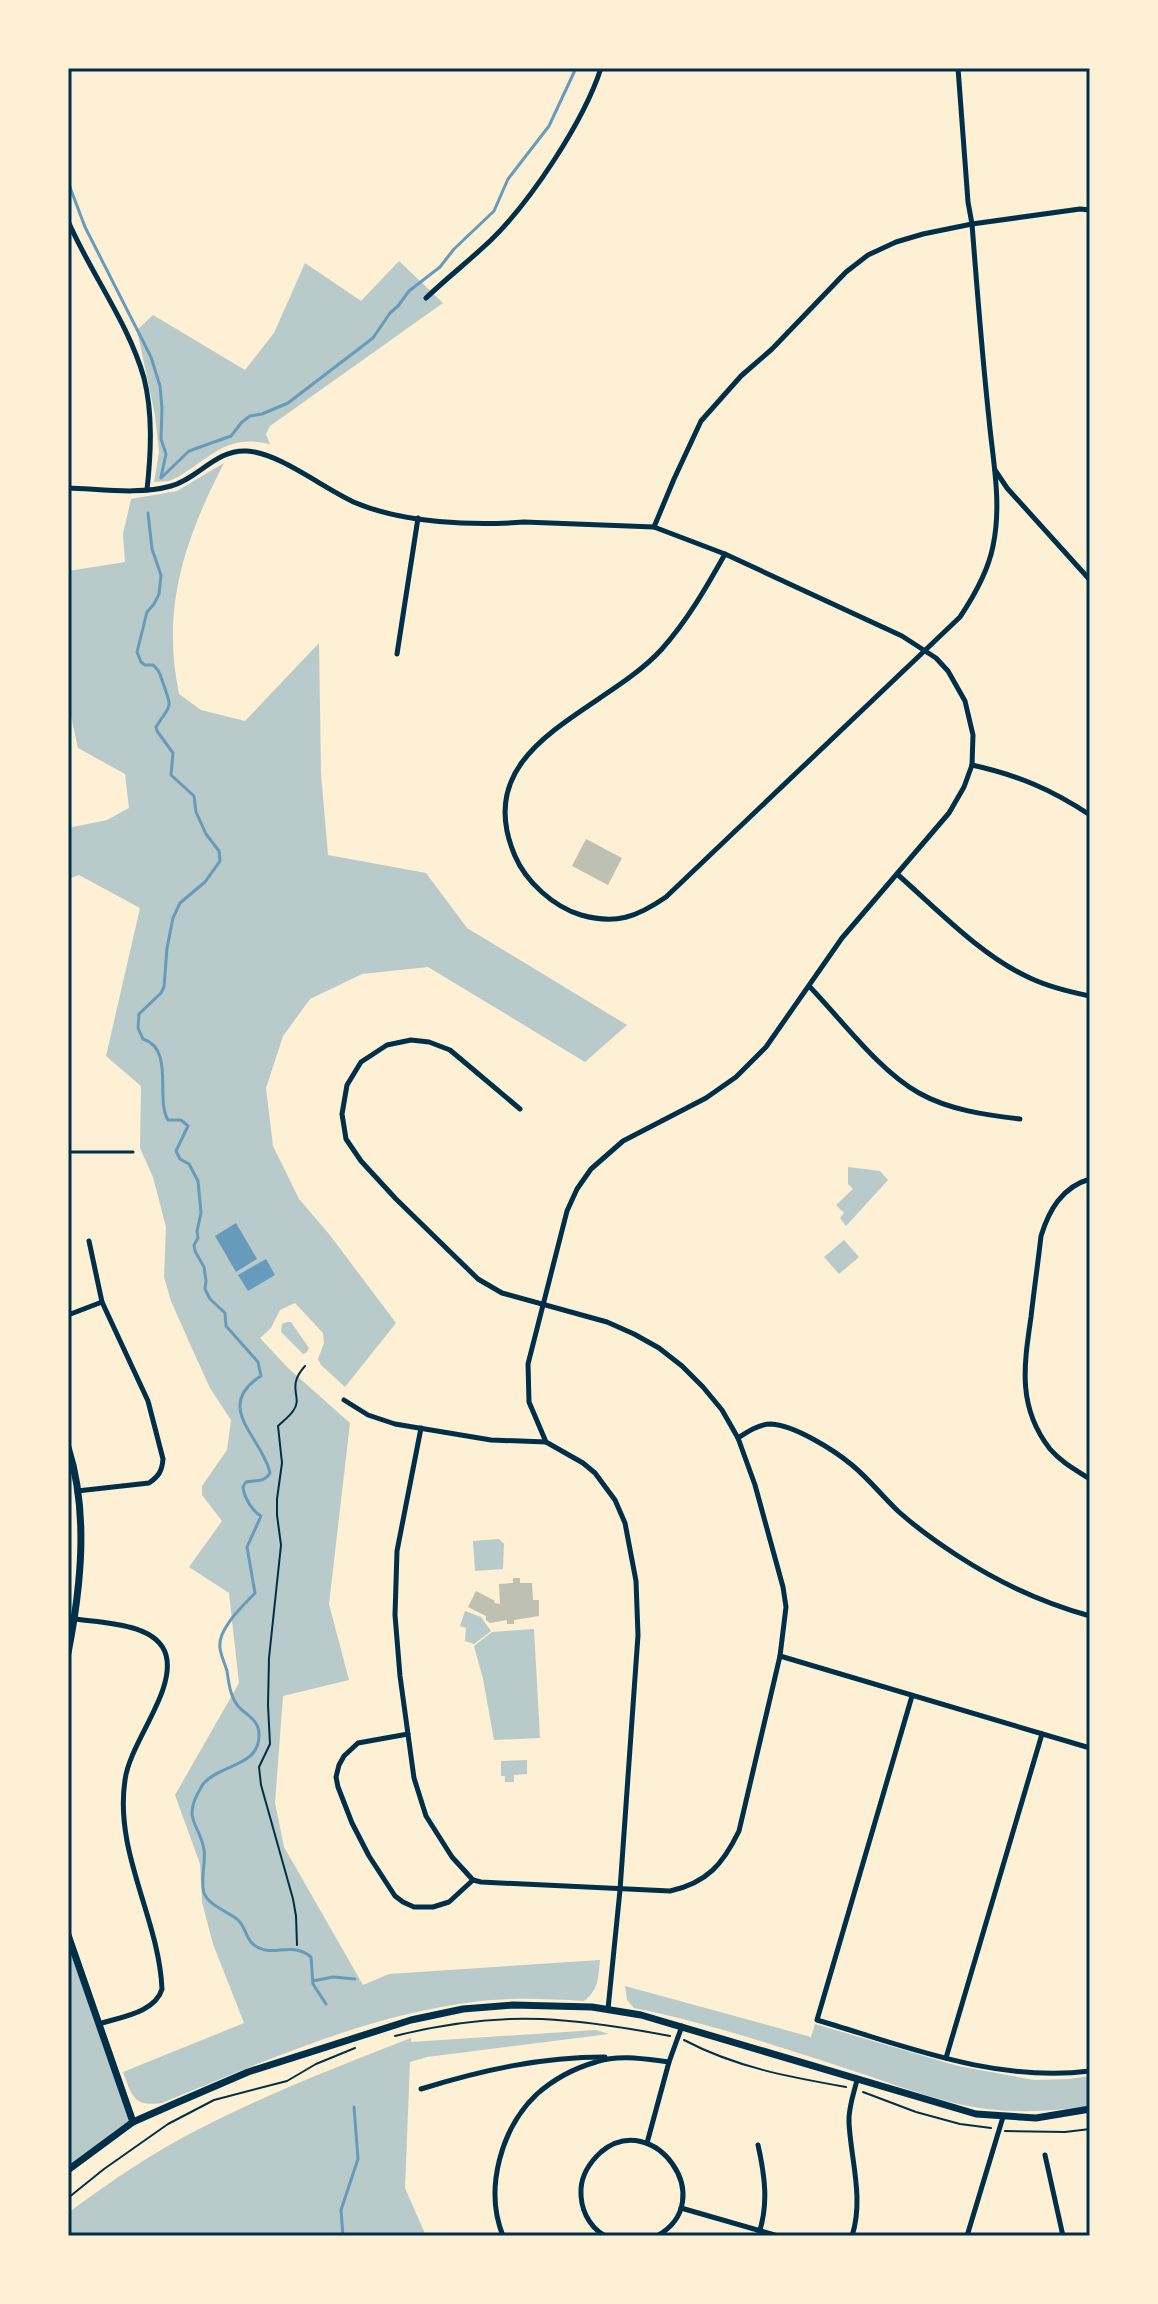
<svg xmlns="http://www.w3.org/2000/svg" width="1158" height="2304" font-family="Signika,sans-serif">
<style>
.green{fill:#b9caca}
.water{fill:#669bbc}
.lines{fill:none;stroke-linecap:round;stroke-linejoin:round}
.stream{stroke:#669bbc;stroke-width:3}
.building{fill:#bec0b2}
.path{stroke:#003049;stroke-width:2}
.service{stroke:#003049;stroke-width:3}
.minor{stroke:#003049;stroke-width:5}
.secondary{stroke:#003049;stroke-width:7}
.neatline{fill:none;stroke:#003049;stroke-width:3}
</style>
<rect width="100%" height="100%" fill="#fdf0d5"/>
<g class="green">
<path d="M399 261 443 303 270 426 266 434 270 444C226 434 212 457 178 477L169 481 154 482 159 452 155 415 137 330 153 315 245 370 274 333 305 263 361 301Z"/>
<path d="M224 463C185 539 161 607 179 694L201 710 245 721 319 643 321 774 328 855 426 873 467 928 627 1025 585 1062 428 967 362 974 310 999 283 1036 266 1088 273 1146 299 1199 329 1234 396 1323 345 1387 321 1365 318 1359 324 1343 323 1333 295 1303 280 1310 271 1328 260 1338 288 1368 350 1423 329 1604 349 1680 283 1696 275 1803 284 1847 363 1985 389 1974 600 1960C598 1977 599 1990 584 2001 547 1999 511 1997 474 2002 366 2015 263 2062 162 2103 133 2107 132 2096 123 2072L244 2023 213 1944 202 1902 200 1864 175 1795 239 1683 229 1593 189 1567 222 1521 202 1495V1486L227 1450 231 1420 210 1388 190 1344 171 1301 164 1277 166 1227 153 1177 140 1148 141 1086 106 1056 140 908 79 875 68 879V828L107 820 129 808 125 774 78 748 68 703V571L125 562 123 534 131 499 177 491Z"/>
<path d="M848 1167 880 1171 888 1180 846 1226 840 1218 844 1213 836 1205 853 1189 848 1184Z"/>
<path d="M844 1240 859 1257 839 1274 824 1257Z"/>
<path d="M287 1322H291L309 1348 306 1353 303 1354 281 1332 282 1324Z"/>
<path d="M499 1539 504 1544 503 1569 475 1571 473 1541Z"/>
<path d="M465 1611 481 1617 491 1631 474 1644 465 1641 466 1628 460 1626Z"/>
<path d="M534 1629 540 1738 494 1740 483 1679 474 1646 492 1632Z"/>
<path d="M527 1760V1774L514 1775V1782H505V1776H501V1761Z"/>
<path d="M68 1935 133 2122 68 2170Z"/>
<path d="M625 1986 811 2037 815 2024 958 2066 1034 2080 1069 2079 1090 2076V2106C1055 2111 1021 2113 987 2109 946 2104 907 2089 869 2076 792 2051 714 2024 634 2008L627 2000Z"/>
<path d="M596 2030 609 2034 427 2057 410 2062 405 2188 426 2236H68V2213C111 2181 155 2151 203 2127 269 2093 342 2065 411 2038V2042Z"/>
</g>
<g class="water">
<path d="M236 1223 257 1259 236 1272 215 1236Z"/>
<path d="M266 1259 275 1275 248 1291 238 1275Z"/>
</g>
<g class="lines">
<g class="stream">
<path d="M68 182 85 227 151 357 160 386 162 408 161 439 166 454 161 477"/>
<path d="M161 478 189 451 231 436 242 422 250 416 262 414 288 403 373 338 390 313 398 306 409 291 440 267 454 249 494 211 508 179 549 126 576 68"/>
<path d="M148 513 152 549 161 575 159 594 154 604 147 612 137 652 141 662 145 665H153C160 671 160 675 163 683 173 711 171 703 156 727L157 731 173 753 171 775 194 796 196 812 206 834 219 851 220 861 205 882 180 903 173 918 167 948 164 987 161 993 139 1014 138 1028 143 1039C175 1049 155 1099 168 1120H181L188 1126 176 1151 180 1159 189 1164 198 1181 201 1213 197 1231 198 1238 194 1245 195 1251 204 1267 206 1281 205 1289 210 1299 225 1313 226 1326 258 1362 261 1376C212 1407 263 1438 270 1473 264 1483 256 1480 246 1482L243 1487C244 1497 252 1511 261 1516L247 1547 255 1593C244 1605 217 1629 220 1648 221 1656 225 1664 227 1671 229 1684 230 1696 238 1706 246 1715 259 1720 259 1734 260 1767 222 1763 204 1783 201 1786 200 1790 198 1793 183 1821 201 1826 204 1850 206 1864 200 1880 204 1893 208 1905 229 1912 238 1920 246 1927 245 1938 254 1945 272 1959 290 1940 311 1957L313 1984 326 2004"/>
<path d="M313 1981 333 1977 355 1979"/>
<path d="M343 2236 341 2210 358 2159 354 2107"/>
</g>
</g>
<g class="building">
<path d="M586 839 622 858 608 885 572 866Z"/>
<path d="M513 1578H520V1583H532L533 1600H539V1616L514 1620V1624H507V1620L490 1623 486 1620V1616L468 1607 476 1591 495 1601 494 1603 500 1604 499 1584 513 1583Z"/>
</g>
<g class="lines">
<g class="path">
<path d="M297 1945 296 1916 293 1899 261 1785 259 1767 270 1744 268 1705 269 1658 281 1545 277 1515V1499L282 1463 278 1426C283 1421 289 1417 293 1411 304 1397 285 1388 305 1366"/>
<path d="M395 2036C442 2024 493 2017 542 2019 584 2021 628 2028 670 2036"/>
<path d="M684 2040C735 2067 789 2077 846 2087"/>
<path d="M863 2092 916 2112 960 2124 991 2128"/>
<path d="M1005 2131 1065 2132 1090 2129"/>
<path d="M68 2198 104 2169 168 2124 214 2100 287 2081 316 2064 355 2048"/>
</g>
<path class="service" d="M68 1152H133"/>
<g class="minor">
<path d="M68 221C91 274 128 322 144 378 153 414 151 453 147 490"/>
<path d="M426 298C447 278 470 260 491 240 531 201 584 121 601 68"/>
<path d="M995 470 1007 488 1090 580"/>
<path d="M68 488C101 489 139 495 171 486 198 479 216 449 247 451 280 453 324 489 356 503 404 523 473 526 524 522L654 527 725 554 902 636 936 658 948 671 965 701 973 735 972 765 964 787 949 813 842 938 766 1047 736 1077 706 1098 623 1141 591 1169 577 1189 567 1211 528 1364 529 1402 546 1442 583 1463 595 1473 615 1500 625 1523 636 1581 638 1635 620 1890 608 2009"/>
<path d="M654 527 674 479 701 421 741 376 772 349 846 272 868 255 896 242 923 234 972 224 1080 209 1090 210"/>
<path d="M725 554C706 588 687 621 661 650 602 714 467 745 515 856 526 882 554 907 581 915 616 925 637 917 666 897L960 617C974 596 988 572 993 546 1002 503 993 462 989 419 982 354 977 289 972 224L968 202 958 68"/>
<path d="M397 654 418 518"/>
<path d="M972 765C1017 775 1051 789 1090 815"/>
<path d="M897 874C937 909 981 956 1030 978 1049 987 1070 992 1090 996"/>
<path d="M809 986C841 1019 879 1071 919 1093 949 1110 986 1115 1020 1119"/>
<path d="M1090 1179C1062 1187 1049 1210 1041 1236 1038 1263 1034 1290 1031 1317 1024 1365 1017 1407 1050 1449 1061 1462 1076 1470 1090 1479"/>
<path d="M68 1315 102 1302"/>
<path d="M344 1400 368 1415 395 1424 491 1440 546 1442"/>
<path d="M421 1428 397 1551 395 1615 400 1676 414 1778 426 1816 452 1857 473 1880 481 1882 670 1891C707 1883 723 1864 739 1831L780 1656 786 1607 783 1587 755 1485 738 1438 722 1410 703 1387 682 1366 659 1348 634 1334 607 1322 502 1293 478 1279 396 1199 361 1161 346 1139 342 1114 347 1085 361 1062 387 1045 411 1040 429 1042 450 1050 520 1109"/>
<path d="M738 1438C747 1432 759 1424 771 1424 794 1425 834 1450 852 1465 869 1479 883 1497 899 1512 917 1528 938 1543 958 1556 998 1582 1043 1603 1090 1616"/>
<path d="M77 1491 149 1483C159 1476 162 1471 163 1459L148 1401 102 1302 89 1241"/>
<path d="M75 1619C102 1623 157 1623 166 1655 176 1691 130 1742 125 1780 114 1853 159 1918 162 1989 155 2013 120 2017 99 2024"/>
<path d="M780 1656 1090 1748"/>
<path d="M912 1696 817 2020C905 2046 996 2083 1090 2071"/>
<path d="M408 1734 358 1743 344 1756 339 1765 336 1777 338 1787 352 1823 369 1856 395 1896 403 1902 414 1907H433L449 1902 473 1880"/>
<path d="M946 2058 1042 1734"/>
<path d="M421 2089C482 2070 541 2057 605 2057"/>
<path d="M647 2143 669 2062 682 2026"/>
<path d="M758 2145C765 2176 769 2206 758 2236"/>
<path d="M1045 2155 1063 2236"/>
<path d="M681 2208 778 2236"/>
<path d="M503 2236C484 2189 501 2128 537 2094 554 2079 575 2068 596 2062 620 2054 645 2059 669 2062"/>
<path d="M605 2236C588 2226 580 2208 581 2189 582 2173 590 2162 601 2152 653 2108 721 2200 657 2236"/>
<path d="M852 2236C864 2199 851 2160 849 2123 848 2108 854 2093 857 2080"/>
<path d="M967 2236 1003 2117"/>
</g>
<g class="secondary">
<path d="M68 1447C89 1513 81 1587 68 1653"/>
<path d="M68 1935 133 2122"/>
<path d="M68 2170 133 2122 176 2103 248 2072 411 2020 463 2009 513 2005 592 2007 641 2015 976 2114 1036 2118 1090 2109"/>
</g>
</g>
<rect width="1158" height="2304" fill="none" stroke="#fdf0d5" stroke-width="140"/>
<rect x="70" y="70" width="1018" height="2164" class="neatline"/>
</svg>
